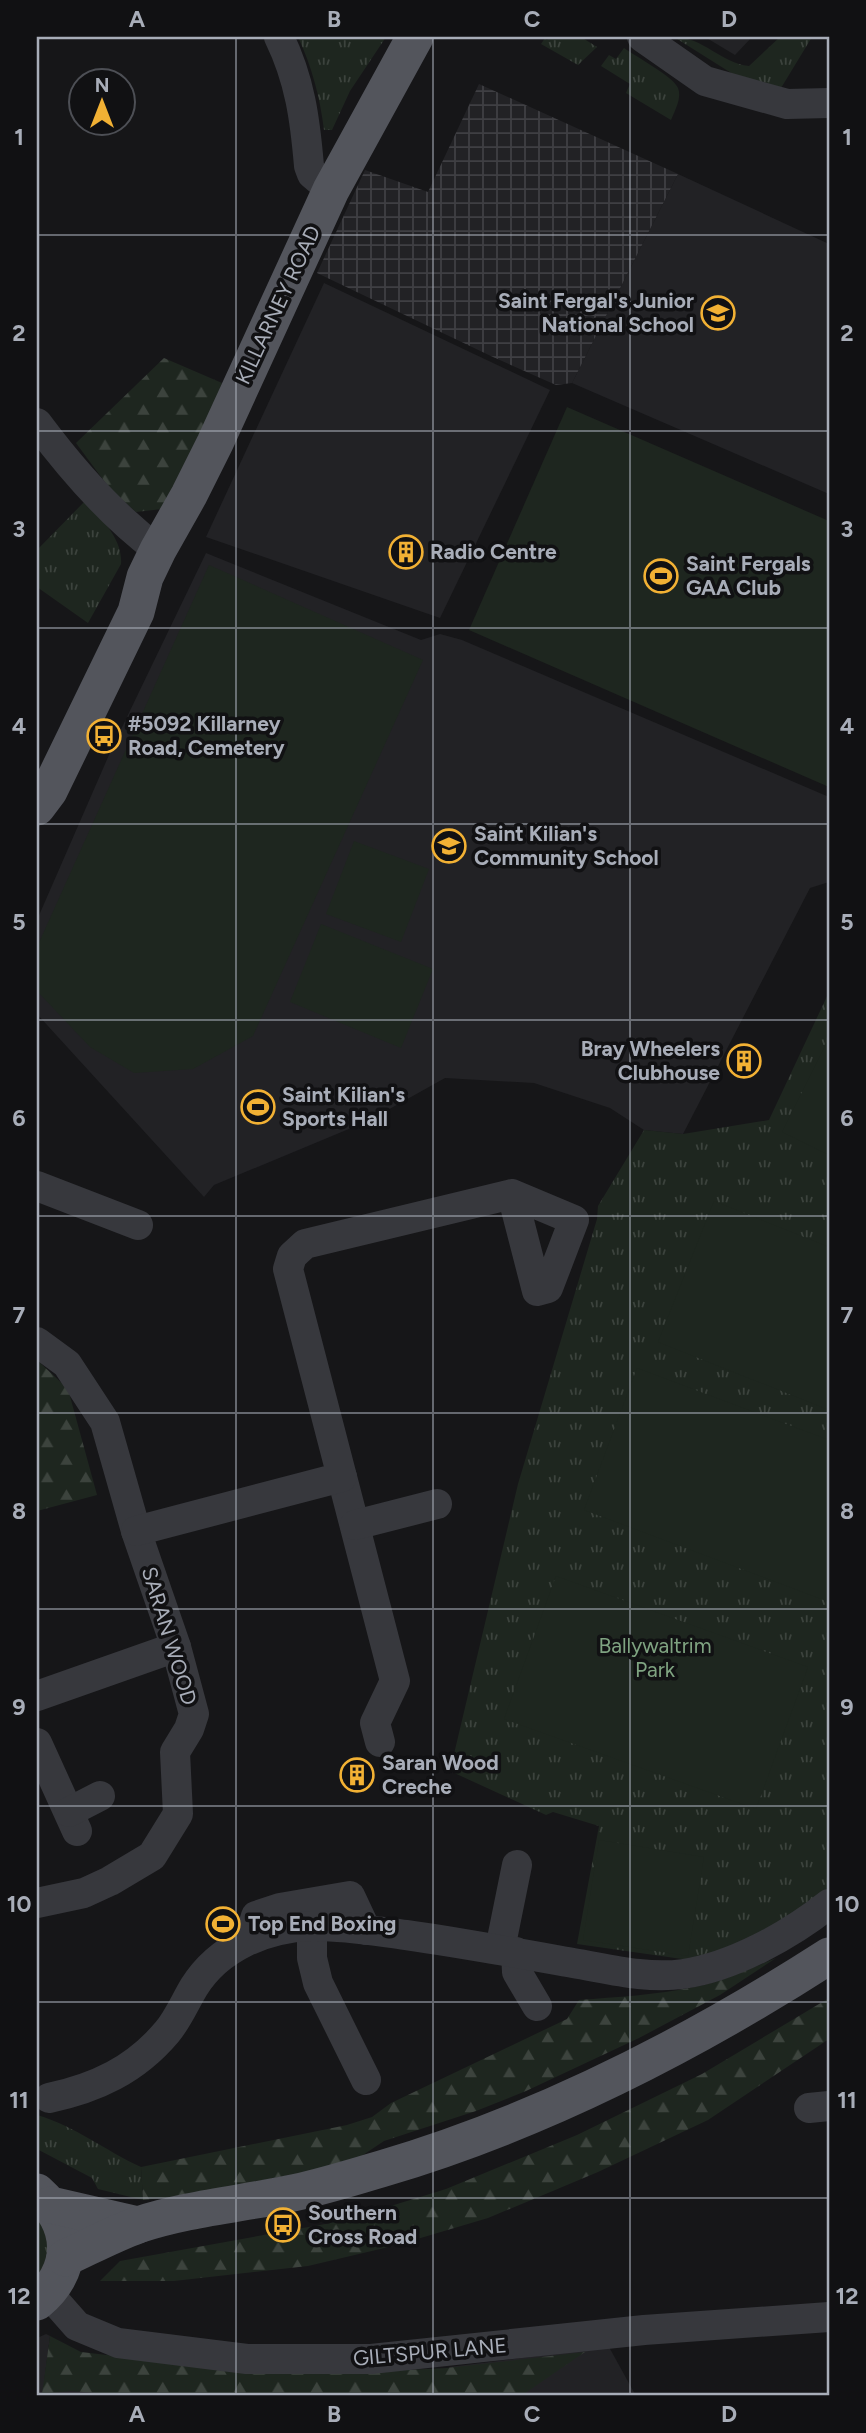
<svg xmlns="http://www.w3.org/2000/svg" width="866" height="2433" font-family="Figtree,sans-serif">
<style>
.built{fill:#222225}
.industrial{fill:url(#industrial-grid)}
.grass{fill:url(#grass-tufts)}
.forest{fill:url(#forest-firs)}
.pitch{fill:#1e261f}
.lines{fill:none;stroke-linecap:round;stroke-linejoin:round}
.minor{stroke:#37383d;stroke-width:30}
.major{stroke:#53555c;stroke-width:37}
.grid{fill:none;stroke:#a8adb8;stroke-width:2;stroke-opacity:0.55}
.labels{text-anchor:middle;stroke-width:7;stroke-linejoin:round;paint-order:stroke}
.poi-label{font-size:21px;font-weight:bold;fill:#a8adb8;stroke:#111113;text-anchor:start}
.street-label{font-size:21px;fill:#a8adb8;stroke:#111113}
.park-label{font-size:21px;fill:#7fa381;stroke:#111113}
.neatline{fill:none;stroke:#a8adb8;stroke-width:2.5}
.grid-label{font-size:23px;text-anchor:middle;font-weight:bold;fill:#a8adb8}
</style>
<defs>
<pattern id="industrial-grid" width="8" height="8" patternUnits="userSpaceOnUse" patternTransform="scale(1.75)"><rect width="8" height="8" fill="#222225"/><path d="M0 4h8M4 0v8" fill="none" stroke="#3f3f43"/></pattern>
<pattern id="grass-tufts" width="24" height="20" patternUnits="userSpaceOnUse" patternTransform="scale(1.75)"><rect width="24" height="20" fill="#1e261f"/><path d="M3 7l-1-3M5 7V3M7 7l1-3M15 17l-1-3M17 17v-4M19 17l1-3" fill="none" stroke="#3c433d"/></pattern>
<pattern id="forest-firs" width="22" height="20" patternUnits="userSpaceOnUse" patternTransform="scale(1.75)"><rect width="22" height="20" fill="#1e261f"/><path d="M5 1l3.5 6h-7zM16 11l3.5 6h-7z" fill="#3c433d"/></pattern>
</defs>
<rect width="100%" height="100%" fill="#161618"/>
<g class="built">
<path d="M705 37H752L735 55Z"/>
<path d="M678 174 829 244V494L572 383Z"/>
<path d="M324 283 550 390 440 618 206 537Z"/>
<path d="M206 553 421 640 440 634 462 640 829 797V882L810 888 683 1134 644 1130 610 1108 534 1083 445 1078 368 1121 214 1185 204 1197 37 1014V920L112 748Z"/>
<path d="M46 2334 50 2336 44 2382 202 2396H37V2338Z"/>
<path d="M609 2347 636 2396H459L449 2367Z"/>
</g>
<path class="industrial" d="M479 84 678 174 572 383 556 385 493 357 317 273 365 170 428 192Z"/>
<g class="grass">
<path d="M298 37H386L350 91 332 130H324C320 97 312 67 298 37Z"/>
<path d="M549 37H581L597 47 578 65 541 44 545 38 547 40Z"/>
<path d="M674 37C703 37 721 63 749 66L780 37H812L781 88 744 81Z"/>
<path d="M624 48C636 57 673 76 678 88 682 98 675 110 671 120L626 93 630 84 601 66 609 55 616 59Z"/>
<path d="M86 500C101 519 123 539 121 564L88 623 37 587V550Z"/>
<path d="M829 992V1890L743 1944 689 1960 577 1944 599 1826 553 1812 546 1815 450 1771 518 1484 597 1219 598 1206 644 1130 683 1134 769 1120Z"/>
<path d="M37 2115C77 2127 104 2150 141 2167L143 2200 98 2189 92 2178 37 2149Z"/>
<path d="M37 2203 55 2250 37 2285Z"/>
</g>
<g class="forest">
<path d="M164 358 222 383 201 437 162 509 136 512 110 489 76 443Z"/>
<path d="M37 1360 68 1389 97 1495 37 1511Z"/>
<path d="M776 1958 720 1995 639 2038 526 2091 476 2111 384 2141 357 2159 311 2171 182 2196 143 2200 141 2167 347 2125 372 2117 391 2103 567 2019 579 2000C617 1997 656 1995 694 1987 722 1982 749 1969 776 1958Z"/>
<path d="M829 1998V2039L708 2120 598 2172 488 2218 397 2245 308 2266 174 2281H100L120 2261 342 2221 446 2189 577 2135 702 2074Z"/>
<path d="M50 2336 81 2352 236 2370 365 2372 447 2368 585 2352 521 2396H133L71 2391 42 2394Z"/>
</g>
<g class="pitch">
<path d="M567 407 829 521V787L469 630Z"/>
<path d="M209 565 423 660 253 1036 193 1069 134 1073 90 1047 37 991V947Z"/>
<path d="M354 841 429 869 401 942 326 914Z"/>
<path d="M321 924 433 969 401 1048 290 1002Z"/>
<path d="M829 1038V1155L782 1132Z"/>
<path d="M714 1201 829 1247V1410L658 1342Z"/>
<path d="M637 1368 829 1440V1602L584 1510Z"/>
<path d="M556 1576 808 1667 756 1809 504 1719Z"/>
<path d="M599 1840 704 1857 688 1956 583 1940Z"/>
</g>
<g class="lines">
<g class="minor">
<path d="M279 37C300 80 305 119 309 166L312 174 331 190"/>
<path d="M642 37 705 81 787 104 829 103"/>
<path d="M37 423C72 470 111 515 158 550"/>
<path d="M37 1186 138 1225"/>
<path d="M37 1342 67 1364 105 1422 136 1531 176 1647 194 1714 189 1729 175 1752 178 1814 152 1856 110 1881 84 1893 37 1903"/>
<path d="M342 1477 395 1681 375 1723 380 1742"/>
<path d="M355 1525 437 1504"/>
<path d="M136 1531 342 1477 288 1269 292 1256 305 1244 512 1194 537 1291 548 1288 574 1220 512 1194"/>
<path d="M37 1696 176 1647"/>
<path d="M37 1743 77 1831"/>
<path d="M69 1812 100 1796"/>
<path d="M312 1926V1958L318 1983 366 2080"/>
<path d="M251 1933 256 1916 280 1908 350 1896 366 1930"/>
<path d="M500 1949 517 1865"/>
<path d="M516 1952 517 1972 537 2006"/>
<path d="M49 2098C96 2088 135 2070 167 2032 178 2019 185 2002 194 1987 219 1947 265 1928 311 1926 342 1925 375 1931 406 1935 462 1943 517 1953 573 1963 609 1969 646 1979 683 1974 733 1967 790 1935 829 1904"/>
<path d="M809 2108 829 2106"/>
<path d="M48 2293 77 2326 118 2343 247 2359H371L644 2330 829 2317"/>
</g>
<g class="major">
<path d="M37 807 49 791 136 612 145 577 158 550 189 495 215 443 331 190 415 37"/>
<path d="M37 2192C74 2225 76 2269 37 2302"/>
<path d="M51 2205 138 2225"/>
<path d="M65 2258C89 2247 113 2234 138 2225 186 2209 239 2204 288 2194 319 2188 350 2178 381 2169 541 2122 689 2046 829 1956"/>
</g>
</g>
<path class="grid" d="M236 37V2396M433 37V2396M630 37V2396M37 235H829M37 431H829M37 628H829M37 824H829M37 1020H829M37 1216H829M37 1413H829M37 1609H829M37 1806H829M37 2002H829M37 2198H829"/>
<defs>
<symbol id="school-ring" viewBox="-11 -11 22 22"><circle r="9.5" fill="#111113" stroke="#f2b134" stroke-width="1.5"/><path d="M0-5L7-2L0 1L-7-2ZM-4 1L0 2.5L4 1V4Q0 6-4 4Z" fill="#f2b134"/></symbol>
<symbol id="building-ring" viewBox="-11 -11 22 22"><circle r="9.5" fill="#111113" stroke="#f2b134" stroke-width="1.5"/><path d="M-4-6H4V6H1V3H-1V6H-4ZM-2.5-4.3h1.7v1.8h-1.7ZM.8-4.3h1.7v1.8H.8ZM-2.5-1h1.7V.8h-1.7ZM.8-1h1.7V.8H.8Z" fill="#f2b134"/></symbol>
<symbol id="stadium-ring" viewBox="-11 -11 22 22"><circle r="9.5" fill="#111113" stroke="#f2b134" stroke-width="1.5"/><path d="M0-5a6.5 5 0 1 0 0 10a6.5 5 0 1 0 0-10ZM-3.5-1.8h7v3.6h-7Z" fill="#f2b134"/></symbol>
<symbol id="bus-ring" viewBox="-11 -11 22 22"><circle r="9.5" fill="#111113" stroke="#f2b134" stroke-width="1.5"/><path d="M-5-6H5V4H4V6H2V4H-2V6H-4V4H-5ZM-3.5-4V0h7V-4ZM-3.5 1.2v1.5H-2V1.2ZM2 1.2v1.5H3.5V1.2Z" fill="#f2b134"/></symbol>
</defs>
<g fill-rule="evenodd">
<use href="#school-ring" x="699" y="294" width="38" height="38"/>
<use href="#building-ring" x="387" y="533" width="38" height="38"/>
<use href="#stadium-ring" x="642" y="557" width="38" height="38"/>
<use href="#bus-ring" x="85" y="717" width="38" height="38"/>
<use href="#school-ring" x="430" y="827" width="38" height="38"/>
<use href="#building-ring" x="725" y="1042" width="38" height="38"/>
<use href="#stadium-ring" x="239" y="1088" width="38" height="38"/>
<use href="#building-ring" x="338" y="1756" width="38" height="38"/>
<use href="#stadium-ring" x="204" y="1905" width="38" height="38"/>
<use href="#bus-ring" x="264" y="2206" width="38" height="38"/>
</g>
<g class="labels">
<g class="poi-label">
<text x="694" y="308" text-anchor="end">Saint Fergal's Junior<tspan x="694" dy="24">National School</tspan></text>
<text x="430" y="559">Radio Centre</text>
<text x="686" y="571">Saint Fergals<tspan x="686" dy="24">GAA Club</tspan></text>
<text x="128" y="731">#5092 Killarney<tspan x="128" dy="24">Road, Cemetery</tspan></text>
<text x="474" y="841">Saint Kilian's<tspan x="474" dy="24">Community School</tspan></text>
<text x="720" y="1056" text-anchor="end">Bray Wheelers<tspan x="720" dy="24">Clubhouse</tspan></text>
<text x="282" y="1102">Saint Kilian's<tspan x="282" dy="24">Sports Hall</tspan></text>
<text x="382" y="1770">Saran Wood<tspan x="382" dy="24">Creche</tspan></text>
<text x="248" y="1931">Top End Boxing</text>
<text x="308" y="2220">Southern<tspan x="308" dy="24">Cross Road</tspan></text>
</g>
<g class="street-label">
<text transform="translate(278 305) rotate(-65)" y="7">KILLARNEY ROAD</text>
<text transform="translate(169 1636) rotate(73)" y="7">SARAN WOOD</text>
<text transform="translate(430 2352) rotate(-5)" y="7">GILTSPUR LANE</text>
</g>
<g class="park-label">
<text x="655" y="1653">Ballywaltrim<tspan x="655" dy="24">Park</tspan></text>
</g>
</g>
<rect width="866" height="2433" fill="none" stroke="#111113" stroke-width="77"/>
<g transform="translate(102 102)"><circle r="33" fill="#111113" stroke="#4d4f55" stroke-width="2"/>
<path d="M0-5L12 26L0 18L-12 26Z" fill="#f2b134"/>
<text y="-10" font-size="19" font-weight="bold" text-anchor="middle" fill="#a8adb8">N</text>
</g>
<rect x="38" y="38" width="790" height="2356" class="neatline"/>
<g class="grid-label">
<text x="137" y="27">A</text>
<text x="334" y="27">B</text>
<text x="532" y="27">C</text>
<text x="729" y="27">D</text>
<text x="19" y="145">1</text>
<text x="847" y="145">1</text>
<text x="19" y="341">2</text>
<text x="847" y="341">2</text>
<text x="19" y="537">3</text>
<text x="847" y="537">3</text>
<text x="19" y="734">4</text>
<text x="847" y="734">4</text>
<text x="19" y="930">5</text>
<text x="847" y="930">5</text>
<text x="19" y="1126">6</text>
<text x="847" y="1126">6</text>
<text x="19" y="1323">7</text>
<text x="847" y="1323">7</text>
<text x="19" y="1519">8</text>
<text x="847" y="1519">8</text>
<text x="19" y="1715">9</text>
<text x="847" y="1715">9</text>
<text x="19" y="1912">10</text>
<text x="847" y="1912">10</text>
<text x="19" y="2108">11</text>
<text x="847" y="2108">11</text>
<text x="19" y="2304">12</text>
<text x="847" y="2304">12</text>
<text x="137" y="2422">A</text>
<text x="334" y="2422">B</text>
<text x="532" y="2422">C</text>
<text x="729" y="2422">D</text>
</g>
</svg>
